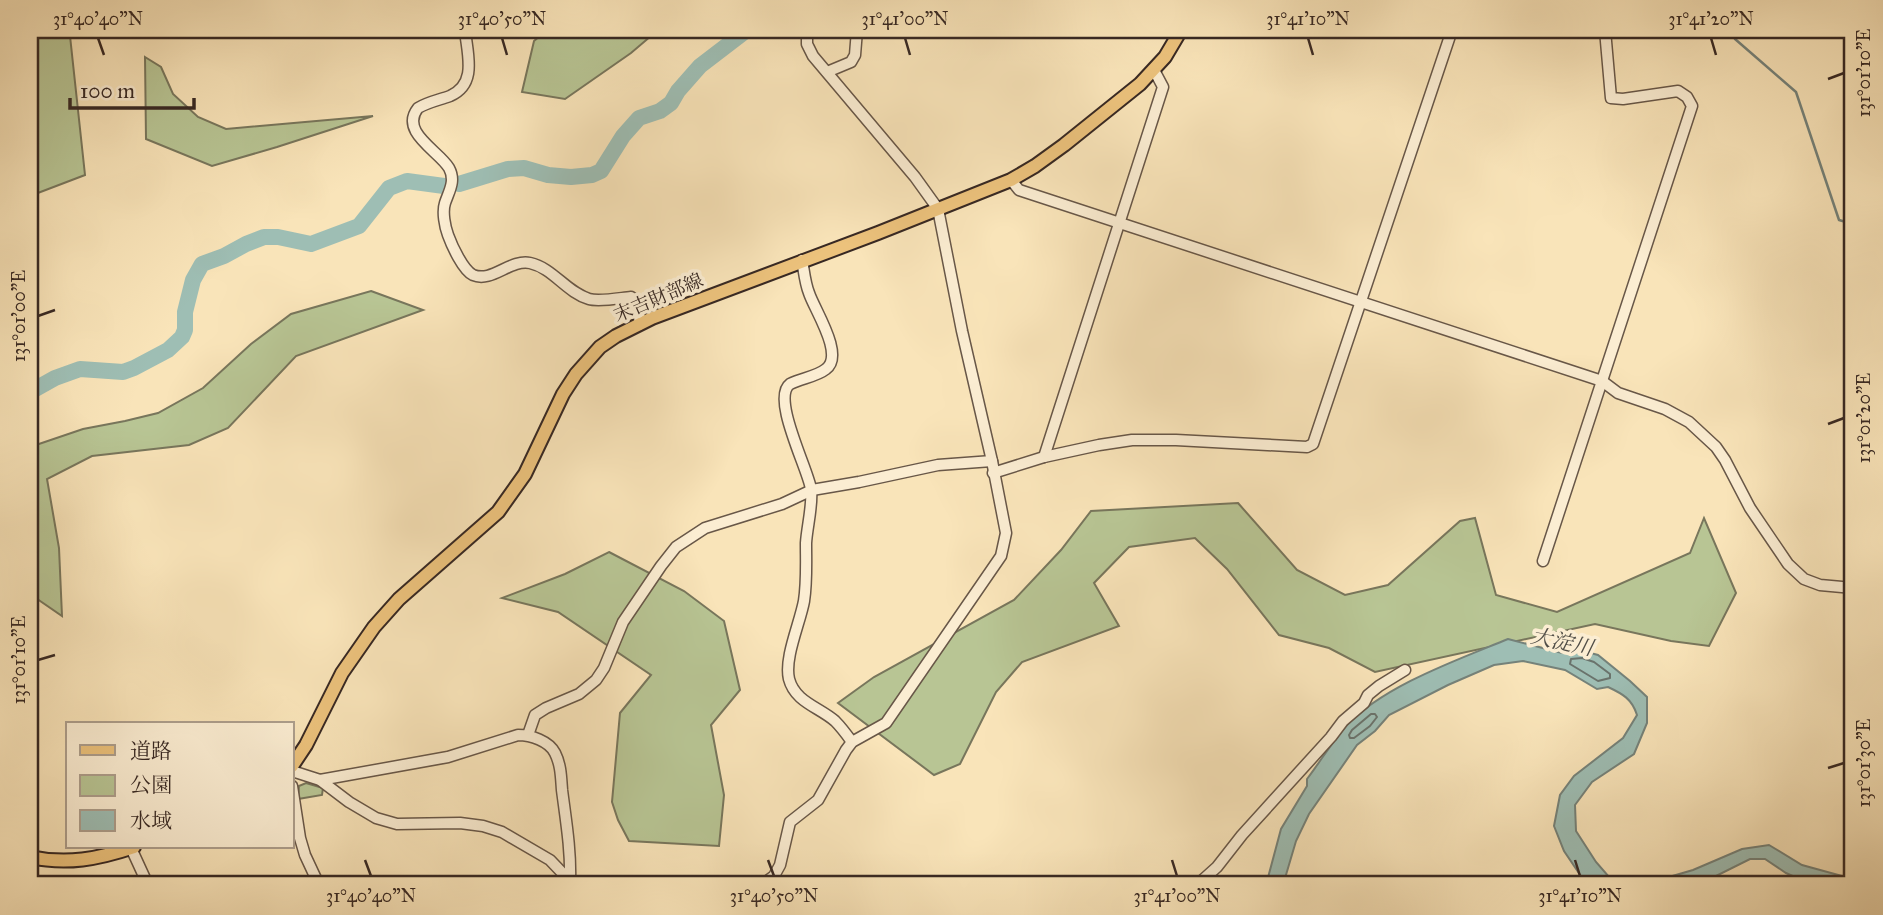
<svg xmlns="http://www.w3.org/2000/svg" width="1883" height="915" font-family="'IM FELL Great Primer','Noto Serif JP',serif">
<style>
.green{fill:#b8c594;stroke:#78765c;stroke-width:2}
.water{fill:#9ebeb4;stroke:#75827a;stroke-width:2}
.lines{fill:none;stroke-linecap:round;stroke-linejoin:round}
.shore{stroke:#6a736c;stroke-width:2}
.stream{stroke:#75827a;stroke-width:2.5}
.river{stroke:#9ebeb4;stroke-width:16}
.minor-casing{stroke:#685748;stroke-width:13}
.major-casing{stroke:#372823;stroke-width:16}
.minor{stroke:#fbedd2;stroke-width:10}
.major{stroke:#ecc27c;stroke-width:12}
.ticks{fill:none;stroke:#372823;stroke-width:2.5}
.labels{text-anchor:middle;stroke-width:7;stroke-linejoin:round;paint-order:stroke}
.street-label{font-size:19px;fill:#372823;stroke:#fbedd2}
.water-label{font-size:21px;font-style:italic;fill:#514e47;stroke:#fbedd2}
.neatline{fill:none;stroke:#372823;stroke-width:2.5}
.ticks-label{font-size:18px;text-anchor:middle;fill:#372823}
</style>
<rect width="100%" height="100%" fill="#f9e4b9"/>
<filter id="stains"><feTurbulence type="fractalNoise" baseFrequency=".00286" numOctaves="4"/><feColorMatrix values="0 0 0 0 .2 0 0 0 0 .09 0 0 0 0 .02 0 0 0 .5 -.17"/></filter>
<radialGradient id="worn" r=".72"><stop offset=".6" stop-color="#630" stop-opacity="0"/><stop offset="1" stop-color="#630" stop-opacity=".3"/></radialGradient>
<g class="green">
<path d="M30 30H68L70 36 85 175 30 196Z"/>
<path d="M547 30H658L631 53 565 99 522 92 534 41Z"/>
<path d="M145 57 161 67 173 94 198 117 226 129 373 116 277 147 212 166 146 139Z"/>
<path d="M371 291 423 310 296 356 228 428 189 445 92 456 47 479 59 548 62 616 30 594V447L83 429 125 421 158 413 203 388 251 344 291 314Z"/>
<path d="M1238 503 1297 570 1345 595 1388 585 1460 521 1475 518 1496 595 1557 612 1690 553 1704 518 1736 593 1709 646 1671 641 1595 624 1375 672 1329 648 1279 635 1227 569 1195 538 1129 547 1094 583 1119 626 1022 662 996 692 960 764 934 775 838 703 874 677 1014 600 1061 550 1091 511Z"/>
<path d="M609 552 684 591 724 621 740 690 711 725 724 795 719 846 629 841 618 820 612 802 620 713 651 675 558 612 502 598 565 574Z"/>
<path d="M306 783 323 788 322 795 298 799 299 786Z"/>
</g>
<g class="water">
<path d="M1508 639 1562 653 1583 651 1598 655 1630 681 1647 697V723L1634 754 1592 782 1575 805 1576 831 1596 862 1616 885H1587L1564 851 1554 826 1560 795 1574 776 1623 738 1637 715C1632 699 1623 694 1608 687L1597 689 1565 670 1523 661 1494 665 1448 685 1389 715 1375 731 1357 745 1309 814 1296 841 1283 885H1266L1281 829 1307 786V779C1320 762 1332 742 1346 726 1383 686 1457 660 1508 639Z"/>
<path d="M1769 845 1802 865 1853 879V885H1813L1786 873 1765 859H1750L1712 878 1688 885H1656L1669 877 1693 870 1742 849Z"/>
</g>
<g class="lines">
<g class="shore">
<path d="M1582 658 1594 662 1610 674V678L1598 681 1570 664 1571 659Z"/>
<path d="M1371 714H1375L1377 717 1370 726 1354 738H1350L1349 735 1352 730Z"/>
</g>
<path class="stream" d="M1735 39 1796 92 1839 220 1853 224"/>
<g class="river">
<path d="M459 184 508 169 524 168 548 175 571 177 592 175 601 171 623 136 639 118 660 111 671 103 678 91 700 66 747 30"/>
<path d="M30 392 55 378 80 369 123 372 134 368 168 350 182 337 185 330V312L193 280 202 264 224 256 246 244 264 237H278L311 244 359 226 389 188 407 181 444 186"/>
</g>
<defs>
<g id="minor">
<path d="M465 30C467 53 478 84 450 96 439 100 428 102 418 108 399 132 439 151 449 168 456 181 449 191 445 203 442 212 445 227 448 235 452 246 463 270 473 275 492 283 510 259 530 263 553 268 566 292 589 299 599 302 620 298 631 297L640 304 639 325"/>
<path d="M827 72 851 62 855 55 857 30"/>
<path d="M1011 180 1019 190 1602 381 1618 393 1665 409 1689 422 1716 447 1725 460 1750 508 1788 564 1804 579 1820 585 1853 588"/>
<path d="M802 260C804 271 805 283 809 293 814 309 845 355 826 369 816 377 801 378 790 384 771 398 808 469 811 489 813 504 807 527 806 543 806 562 807 582 804 601 800 623 784 658 789 679 795 702 819 707 835 721 841 727 847 735 852 742"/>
<path d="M1044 457 1163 87 1154 70"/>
<path d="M993 473 1044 457 1099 445 1132 440H1176L1307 447 1313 444 1452 30"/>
<path d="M1543 561 1692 106 1687 97 1678 91 1623 99 1611 98 1605 30"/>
<path d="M528 735 535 715 546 708 579 694 596 680 604 668 623 622 661 566 676 547 705 528 782 504 812 490 859 482 938 465 992 461"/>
<path d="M292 771 320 780 349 802 376 818 397 824 460 823 483 826 502 832 550 860 571 882"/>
<path d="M320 780 448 757 518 735C531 735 549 741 555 753 561 765 561 777 562 790 566 821 571 850 570 881"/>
<path d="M292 786 300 838 305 855 319 885"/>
<path d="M131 848 148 885"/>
<path d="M757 885 763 884 774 876 780 865 790 822 818 800 846 750 852 742 886 723 1001 556 1006 533 992 461 962 331 938 209 915 177 813 56 807 44V30"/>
<path d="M1197 885 1217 867 1242 835 1331 737 1343 721 1364 703 1368 695 1379 686 1405 670"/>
</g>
<g id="major">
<path d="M292 766 306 745 342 673 374 627 399 599 498 512 525 474 563 394 576 374 600 347 616 336 652 318 878 233 1011 180 1035 166 1064 145 1140 84 1165 57 1181 30"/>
<path d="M30 857C67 865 98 859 134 847"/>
</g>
</defs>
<use href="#minor" class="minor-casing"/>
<use href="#major" class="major-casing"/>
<use href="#minor" class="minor"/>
<use href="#major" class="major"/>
</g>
<path class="ticks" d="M98 38 104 55M502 38 507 55M905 38 910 55M1308 38 1313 55M1711 38 1716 55M1828 79 1844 73M38 316 55 310M1828 424 1844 418M38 660 55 655M1828 768 1844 763M365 860 371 876M768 860 774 876M1172 860 1177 876M1575 860 1580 876"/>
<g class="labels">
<g class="street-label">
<text transform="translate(658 297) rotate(-23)" y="7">末吉財部線</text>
</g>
<g class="water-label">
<text transform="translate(1562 642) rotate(12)" y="7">大淀川</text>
</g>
</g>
<rect width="1883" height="915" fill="none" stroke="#f9e4b9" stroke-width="77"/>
<rect x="66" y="722" width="228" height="126" fill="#fbedd2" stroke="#ad9e8c" stroke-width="2"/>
<rect x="80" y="745" width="35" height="10" fill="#ecc27c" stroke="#ad9e8c" stroke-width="2"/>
<text x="130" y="758" font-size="21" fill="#372823">道路</text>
<rect x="80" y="775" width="35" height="21" fill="#b8c594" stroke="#ad9e8c" stroke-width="2"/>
<text x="130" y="792" font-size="21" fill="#372823">公園</text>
<rect x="80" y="810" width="35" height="21" fill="#9ebeb4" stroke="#ad9e8c" stroke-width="2"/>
<text x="130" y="828" font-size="21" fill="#372823">水域</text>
<path d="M70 98v10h124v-10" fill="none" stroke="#372823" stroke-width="3.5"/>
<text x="80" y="98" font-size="21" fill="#372823" stroke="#fbedd2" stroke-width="5" paint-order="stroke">100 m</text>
<rect x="38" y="38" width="1806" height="838" class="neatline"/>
<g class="ticks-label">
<text x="98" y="25">31°40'40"N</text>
<text x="502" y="25">31°40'50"N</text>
<text x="905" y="25">31°41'00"N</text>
<text x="1308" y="25">31°41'10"N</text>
<text x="1711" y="25">31°41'20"N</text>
<text transform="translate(1864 73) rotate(-90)" y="6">131°01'10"E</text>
<text transform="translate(19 316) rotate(-90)" y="6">131°01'00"E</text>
<text transform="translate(1864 418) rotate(-90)" y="6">131°01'20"E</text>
<text transform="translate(19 660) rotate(-90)" y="6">131°01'10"E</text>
<text transform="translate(1864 763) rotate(-90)" y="6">131°01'30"E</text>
<text x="371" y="902">31°40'40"N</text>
<text x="774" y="902">31°40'50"N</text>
<text x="1177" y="902">31°41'00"N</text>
<text x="1580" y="902">31°41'10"N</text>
</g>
<rect width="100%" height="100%" filter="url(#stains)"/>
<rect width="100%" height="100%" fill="url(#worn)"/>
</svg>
